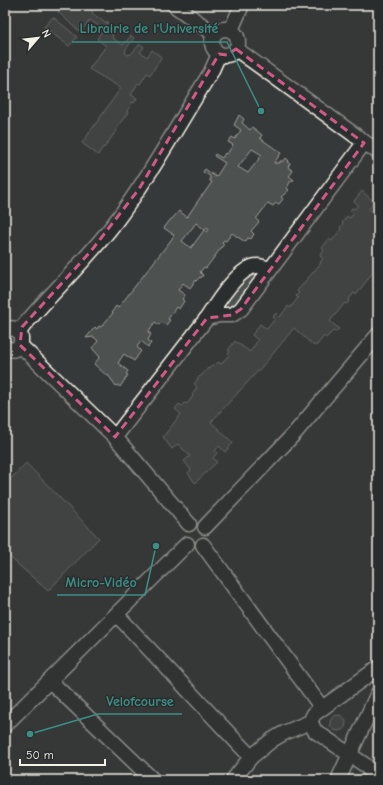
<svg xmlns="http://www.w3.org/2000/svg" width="383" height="785" font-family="'Comic Neue',sans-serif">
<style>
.green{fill:#4e514f;stroke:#a1a19c;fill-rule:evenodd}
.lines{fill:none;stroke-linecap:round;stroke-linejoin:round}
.minor-casing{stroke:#f4f1e8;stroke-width:17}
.minor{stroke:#2a2d2e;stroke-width:14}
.tram{stroke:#f4f1e8;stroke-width:1}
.marked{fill:none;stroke:#d15985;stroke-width:3;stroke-dasharray:8 5;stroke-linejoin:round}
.leader{fill:none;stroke:#3d8f86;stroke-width:1.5}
.callout-dot{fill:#3d8f86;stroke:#2a2d2e;stroke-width:1.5}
.callout-label{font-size:14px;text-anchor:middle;font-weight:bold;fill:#3d8f86;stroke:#2a2d2e;stroke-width:3;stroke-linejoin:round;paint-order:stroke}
</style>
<rect width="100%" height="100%" fill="#363939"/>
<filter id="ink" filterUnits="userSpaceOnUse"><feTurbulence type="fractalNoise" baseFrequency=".025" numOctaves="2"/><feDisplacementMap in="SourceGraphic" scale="8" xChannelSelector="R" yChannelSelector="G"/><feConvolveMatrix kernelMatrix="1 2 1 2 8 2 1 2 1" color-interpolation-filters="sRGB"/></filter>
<g filter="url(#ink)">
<g class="green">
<path d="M65 5H82L84 7 87 5 93 10 92 13 105 23 107 21 108 22 104 29 113 35 112 38 123 45 131 36 134 38 126 49 125 53 128 55 131 54 140 44 144 47 140 52 147 57 152 50 160 56 161 58 150 75 147 73 140 84 138 83 131 95 137 98 134 103 132 102 127 111 128 112 116 129 117 131 114 134 104 148 103 147 98 155 82 143 121 88 89 69 106 46 97 39 103 29 90 20 81 31H79L58 12Z"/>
<path d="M53 17 77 37 69 46 44 27Z"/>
<path d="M239 115 244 119 242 123 250 130 252 127 262 135 260 138 281 153 274 163H280V161H284L286 158 289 161 288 162 290 163 288 167 293 171 289 176 294 180 290 182 287 188 289 190 281 197 283 199 279 204 276 203 273 206 268 203 256 219 259 222 251 231 254 234 251 239 248 238 245 242 232 233 226 241 224 240 222 242 224 244 206 268 204 267 200 272 203 275 201 278 200 277 196 281H195L190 288 183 283 178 290 185 295 182 299 184 301 179 309 176 307 168 319 170 320 166 325 161 322 159 325 155 322 148 332 151 334 148 340 151 343 148 347 141 341 137 347 141 351 134 361 124 354 118 363 128 371 126 374 128 375 120 387 118 385 116 386 108 375 107 376 94 364 100 357 92 348 98 341 94 337 86 338 95 327 97 329 99 326 101 327 113 313 112 312 116 306 118 308 171 240 174 235 164 228 171 219H172L179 211 187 217 202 195H203L212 182 210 181V176L203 172 205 169 216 177 225 163 214 156 215 154 222 158 225 153 227 154 233 145 228 142 232 137 235 139 241 130 234 125ZM252 149 262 155 248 173 238 167ZM196 223 205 230 207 227 209 229 207 232 204 230 191 248 182 241Z"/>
<path d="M362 191 374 202 369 209 378 215V273L377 275 373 272 356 295 354 293 349 299 350 300 347 304 345 303 330 321 339 329 336 332 333 331 326 338 324 336 317 345H315L314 346 294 328 267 361 211 422 233 443 225 452 219 446 215 451 217 453 213 458 217 462 195 483 188 473 191 470 184 461 190 456 178 444 172 449 163 437 181 414 175 409 179 404 182 406 185 403 187 404 193 396 192 395 197 387 194 384 200 376H201L208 368 209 369 212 365 214 366 218 362 221 364 229 355 228 354 230 351 228 350 235 341 250 352 258 340 252 335 260 324 267 329 275 319 273 317 276 313 280 317 288 306 290 308 298 298 296 296 299 293 297 291 321 263 320 262 323 259 320 256 324 250 322 248 329 239 332 241 341 229 340 228 343 224 342 223 347 216 350 218 353 214 350 211 352 208 355 209 358 205 354 201Z"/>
<path d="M256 271 258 275 234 309H221V303L245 272Z"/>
<path d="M26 463 99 538 48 591 5 553V485Z"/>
<circle cx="338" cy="723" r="8"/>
</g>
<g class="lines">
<defs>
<g id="minor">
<path d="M174 5 214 34"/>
<circle cx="225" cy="42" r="13"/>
<path d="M231 30 242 5"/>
<path d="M236 49 378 152"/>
<path d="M207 318 219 315H232L241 309 364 143"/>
<path d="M5 331C26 318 27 360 5 347"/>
<path d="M19 332 25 324C54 291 87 259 114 224 150 176 179 123 211 72L219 54"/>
<path d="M20 345 115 437 189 524"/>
<path d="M115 437 207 318C216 304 240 265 258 266 261 266 266 268 270 269"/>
<path d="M205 527 294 434 378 335"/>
<path d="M203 545 322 708"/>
<path d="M117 615 251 757"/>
<path d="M50 681 153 780"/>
<path d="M310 722 315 731 365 765 378 779"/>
<path d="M5 725 187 544"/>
<path d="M233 780 251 757 272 740 284 733 310 722 314 714 378 668"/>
<path d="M338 780 378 693"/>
</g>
</defs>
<use href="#minor" class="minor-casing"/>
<use href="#minor" class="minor"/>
<path class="tram" d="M5 7 7 5"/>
</g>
</g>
<path d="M0 0H383V785H0ZM236 49 364 143 241 309 232 315 207 318 115 437 20 345 22 327 91 251 139 189 219 54 227 55Z" fill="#363939" fill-opacity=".55" fill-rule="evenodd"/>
<path class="marked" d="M236 49 364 143 241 309 232 315 207 318 115 437 20 345 22 327 91 251 139 189 219 54 227 55Z"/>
<path class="leader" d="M261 111L227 42H72M156 546L145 595H57M30 734L98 714H182"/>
<g class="callout-dot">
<circle cx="261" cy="111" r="4"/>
<circle cx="156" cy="546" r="4"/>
<circle cx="30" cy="734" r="4"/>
</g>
<g class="callout-label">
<text x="149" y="33">Librairie de l'Université</text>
<text x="101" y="587">Micro-Vidéo</text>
<text x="140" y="706">Velofcourse</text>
</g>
<rect width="383" height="785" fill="none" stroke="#2a2d2e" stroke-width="20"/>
<rect x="10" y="10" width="363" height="765" fill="none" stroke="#f4f1e8" stroke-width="1.5" filter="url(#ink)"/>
<g transform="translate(38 38) rotate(62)" stroke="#2a2d2e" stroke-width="3" paint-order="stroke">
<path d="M0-3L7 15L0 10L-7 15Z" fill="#f4f1e8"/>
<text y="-6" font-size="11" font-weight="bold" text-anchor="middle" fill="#f4f1e8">N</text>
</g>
<path d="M20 759v6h85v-6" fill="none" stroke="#f4f1e8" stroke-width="2"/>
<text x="26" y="759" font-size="12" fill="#f4f1e8" stroke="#2a2d2e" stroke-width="3" paint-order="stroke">50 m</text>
</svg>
